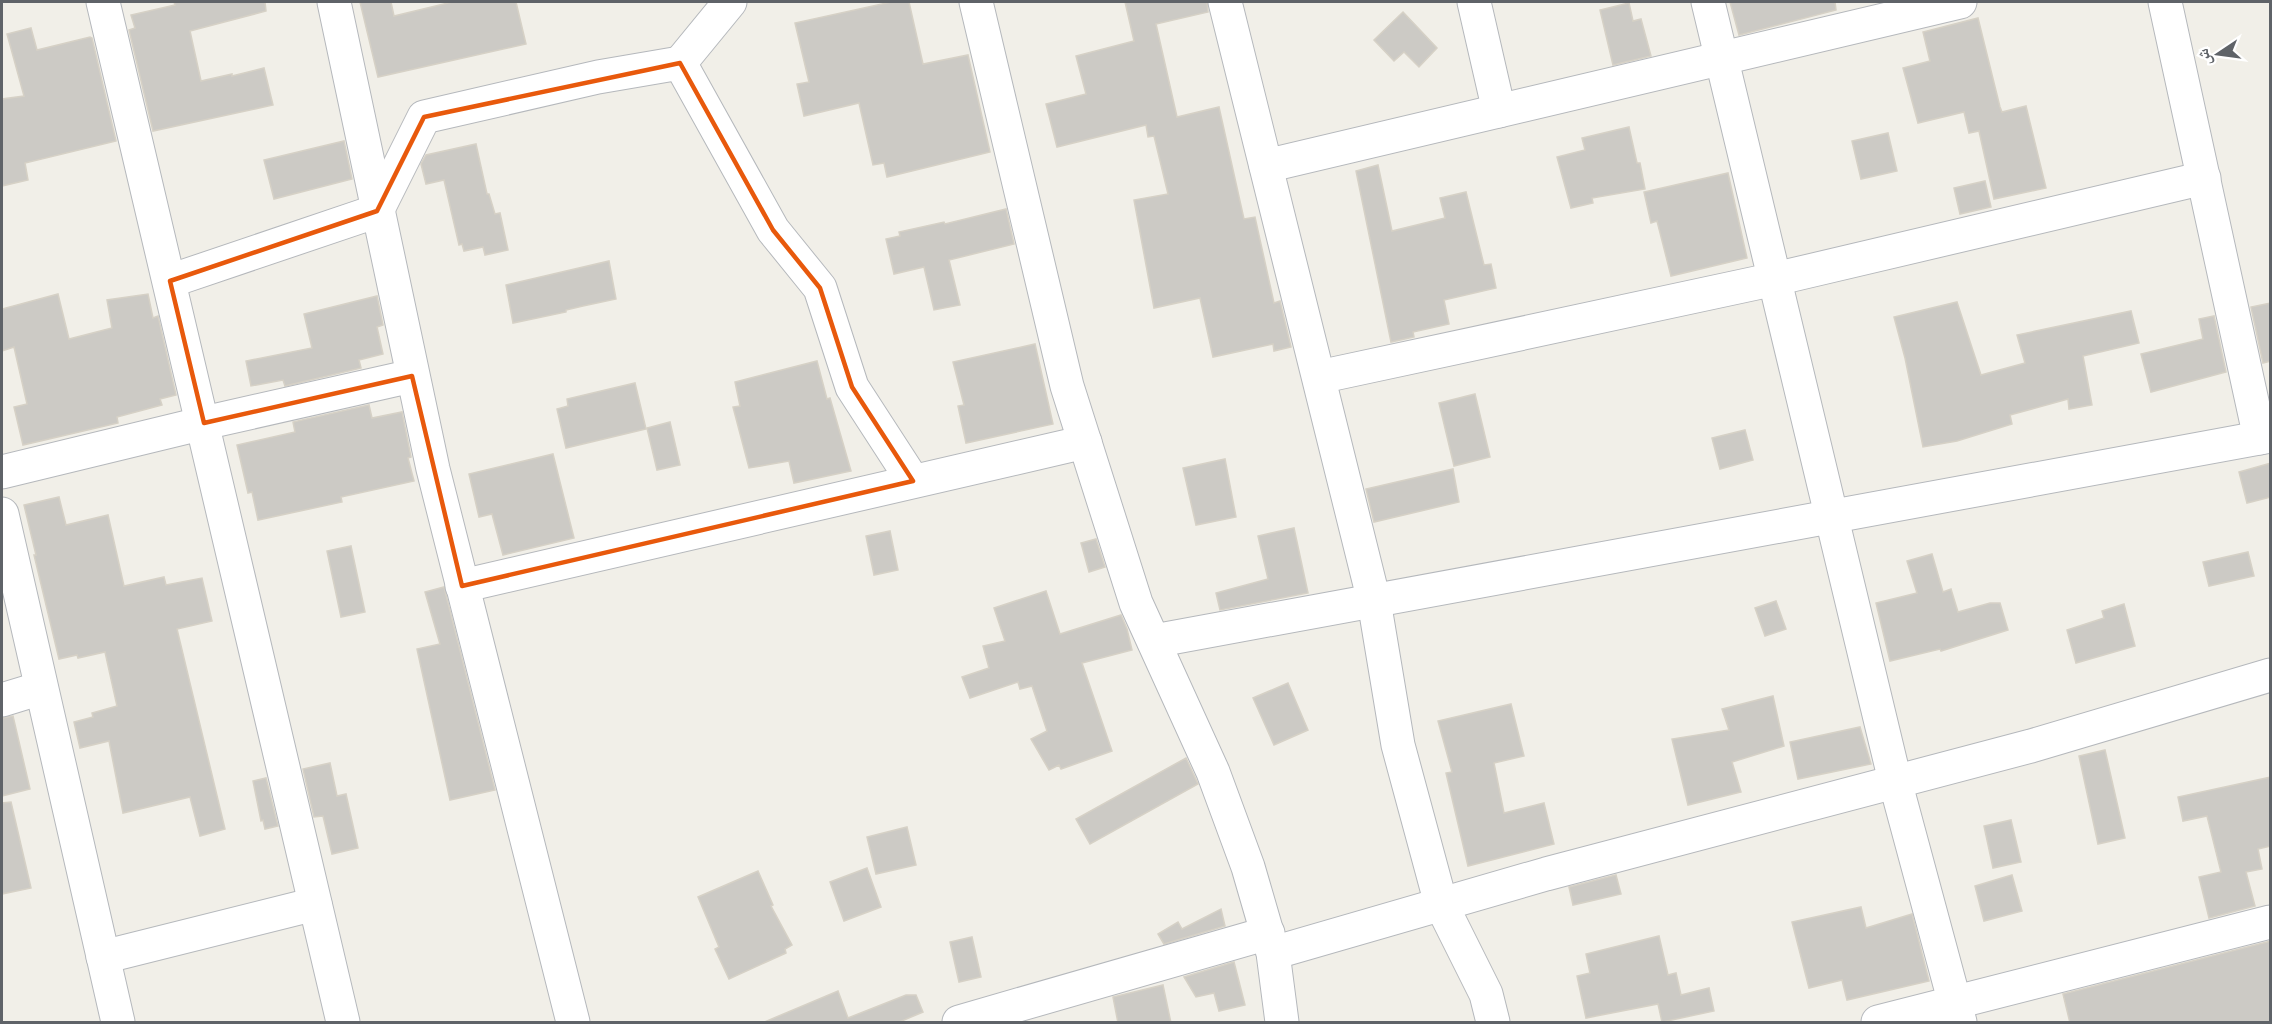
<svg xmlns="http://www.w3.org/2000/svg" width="2272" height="1024" font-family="'Varela Round','Noto Naskh Arabic',sans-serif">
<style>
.building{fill:#cccac5;stroke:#d6d1c6;stroke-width:1.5}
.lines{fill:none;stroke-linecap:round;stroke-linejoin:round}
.minor-casing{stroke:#b5b8bc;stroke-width:35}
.minor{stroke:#fff;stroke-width:33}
.marked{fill:none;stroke:#e8590c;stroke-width:4.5;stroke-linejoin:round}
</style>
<rect width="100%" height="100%" fill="#f1efe8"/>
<g class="building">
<path d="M174 2H265L266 11 190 31 201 81 232 74V76L264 68 273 105 153 131 129 30 135 28 131 15 175 5Z"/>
<path d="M360 2H391L394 16 452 2H516L526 44 378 77Z"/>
<path d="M891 2H909L923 64 968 55 990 152 887 177 884 163 873 165 859 103 804 116 797 84 809 82 795 23Z"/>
<path d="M1125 2H1207L1208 12 1156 24 1177 117 1219 107 1244 219 1255 217 1274 303 1280 301 1291 347 1274 351 1273 344 1213 357 1200 298 1154 308 1134 200 1168 194 1154 136 1148 137 1146 125 1057 147 1046 104 1086 94 1076 56 1134 41Z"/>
<path d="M1730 2H1835L1836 10 1739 35Z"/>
<path d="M1629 3 1633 21 1641 19 1651 56 1613 65 1600 10Z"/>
<path d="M1403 12 1437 48 1419 67 1404 52 1394 61 1374 40Z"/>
<path d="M1978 18 2000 107 2002 112 2026 106 2046 188 1994 199 1979 131 1969 133 1964 112 1918 123 1903 68 1930 61 1923 32Z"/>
<path d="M31 28 37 50 90 37 92 38 116 141 25 163 28 180 2 186V99L24 96 7 34Z"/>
<path d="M1629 127 1637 163H1640L1645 189 1592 198 1593 203 1571 208 1557 157 1585 150 1582 138Z"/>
<path d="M1888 133 1897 171 1861 179 1852 141Z"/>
<path d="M344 141 352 179 274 199 264 160Z"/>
<path d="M476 144 487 194H489L495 214 500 213 508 250 485 255 483 247 464 251 462 244 459 245 444 180 426 184 421 164 426 155Z"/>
<path d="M1378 165 1392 231 1445 218 1440 198 1466 192 1484 265 1491 264 1496 288 1444 300 1449 324 1413 332 1414 337 1391 342 1356 171Z"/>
<path d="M1728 173 1747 258 1671 276 1657 221 1651 223 1644 192Z"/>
<path d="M1985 181 1991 207 1960 214 1954 188Z"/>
<path d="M1006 209 1014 244 949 260 960 305 934 310 924 267 894 274 886 239 900 236 899 232 944 222 945 224Z"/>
<path d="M609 261 616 299 583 306 566 310V312L513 323 506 285Z"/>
<path d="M58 294 69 339 112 328 107 300 148 294 153 318 158 316 176 395 160 399 162 405 117 417 118 423 23 445 14 407 27 404 14 347 2 351V309Z"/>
<path d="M377 296 383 325 377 327 383 354 359 360 361 368 285 386 283 380 251 386 246 361 312 348 304 314Z"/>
<path d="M1957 302 1981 375 2025 363 2017 335 2131 311 2139 343 2083 356 2092 405 2069 409 2068 399 2010 415 2012 424 1957 441 1923 447 1905 358 1894 317Z"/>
<path d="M2271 303V361L2263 363 2251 307Z"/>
<path d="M2214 316 2226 372 2151 392 2141 354 2203 339 2199 319Z"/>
<path d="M1035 344 1053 424 966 443 958 406 964 405 953 362Z"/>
<path d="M817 361 827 399 830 398 851 471 794 483 789 461 749 468 733 407 740 406 735 382Z"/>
<path d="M635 383 646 429 566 448 557 409 568 406 567 399Z"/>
<path d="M1475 394 1490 457 1454 466 1439 403Z"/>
<path d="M369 405 372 418 402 412 411 457 408 458 414 481 341 497 342 502 258 520 252 492 248 493 237 445 295 432 293 422Z"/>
<path d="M670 422 680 465 657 470 647 428Z"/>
<path d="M1745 430 1753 460 1720 469 1712 438Z"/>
<path d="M553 454 574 538 503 555 492 514 479 517 469 474Z"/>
<path d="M1225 459 1236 517 1196 525 1183 468Z"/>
<path d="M2271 463V497L2247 503 2239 472Z"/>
<path d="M1453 469 1459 502 1374 522 1366 489Z"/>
<path d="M59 497 66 525 108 515 124 586 164 577 166 585 202 578 212 621 177 629 225 829 200 836 190 797 123 813 109 741 80 748 74 722 93 717 92 713 117 706 105 652 78 658 77 655 59 659 34 555H36L24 505Z"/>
<path d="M1294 528 1308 593 1220 610 1216 593 1268 579 1258 536Z"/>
<path d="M890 531 898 570 874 575 866 536Z"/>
<path d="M1096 539 1105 567 1089 572 1081 543Z"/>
<path d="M351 546 365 612 341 617 327 551Z"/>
<path d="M2248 552 2254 576 2209 586 2203 562Z"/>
<path d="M1932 554 1943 592 1951 589 1958 612 1990 603H2000L2008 630 1941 651 1940 649 1890 661 1876 603 1917 593 1907 561Z"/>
<path d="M444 587 495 790 450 800 417 649 440 644 425 592Z"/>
<path d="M1046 591 1060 634 1121 615 1127 629 1132 650 1082 663 1112 751 1061 769 1059 765 1049 770 1031 739 1047 731 1032 686 1020 689 1018 682 970 698 962 677 989 668 983 646 1005 641 994 608Z"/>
<path d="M1776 601 1786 629 1765 636 1755 608Z"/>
<path d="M2124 604 2135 646 2076 663 2067 630 2104 618 2102 611Z"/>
<path d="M1288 683 1308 730 1274 745 1253 698Z"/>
<path d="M1773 696 1784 746 1732 762 1741 792 1688 805 1672 739 1729 730 1722 709Z"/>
<path d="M1511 704 1524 756 1494 763 1504 813 1544 803 1554 844 1468 866 1446 773 1452 772 1438 721Z"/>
<path d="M13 716 30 789 2 796V718Z"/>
<path d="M1860 727 1871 764 1798 779 1790 742Z"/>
<path d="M2105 750 2125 838 2098 844 2079 756Z"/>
<path d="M1186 758 1198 784 1090 844 1076 819Z"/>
<path d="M330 763 337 796 346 794 358 848 332 854 323 816 314 817 303 769Z"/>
<path d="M2271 777V846L2258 849 2262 869 2246 872 2255 906 2209 918 2199 877 2221 872 2207 816 2183 821 2178 797Z"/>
<path d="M266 778 278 826 265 829 263 820 261 821 253 781Z"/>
<path d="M11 802 31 888 2 894V803Z"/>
<path d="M2011 820 2021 862 1993 868 1984 826Z"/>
<path d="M907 827 916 865 876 874 867 837Z"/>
<path d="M867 868 881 907 844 921 830 882Z"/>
<path d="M758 871 773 905 771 906 792 945 785 949 786 953 729 979 715 949 719 947 698 897Z"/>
<path d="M1616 875 1621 894 1573 905 1569 887Z"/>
<path d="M2012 875 2022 911 1984 921 1975 886Z"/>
<path d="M1861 907 1866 928 1912 914 1929 981 1847 1000 1842 980 1809 988 1792 922Z"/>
<path d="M1221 909 1225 926 1164 944 1158 934 1178 922 1182 929Z"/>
<path d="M1659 936 1668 975 1676 973 1681 995 1709 988 1714 1011 1662 1022 1658 1004 1586 1018 1577 976 1590 973 1586 954Z"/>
<path d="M972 937 981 977 959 982 950 942Z"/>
<path d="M2271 941V1023H2070L2063 994Z"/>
<path d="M1234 962 1245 1005 1219 1011 1214 993 1196 997 1184 977Z"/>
<path d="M1163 985 1171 1023H1118L1113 997Z"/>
<path d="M838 991 848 1018 906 995H916L923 1012 897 1023H762Z"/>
</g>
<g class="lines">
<defs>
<g id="minor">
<path d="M103 2 343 1022"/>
<path d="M334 2 433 469 573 1022"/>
<path d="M976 2 1067 386 1136 603 1213 772 1248 867 1273 953 1282 1022"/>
<path d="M1225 2 1374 601 1398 745 1441 904 1486 994 1493 1022"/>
<path d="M1474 2 1499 111"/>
<path d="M1708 2 1895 781 1960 1022"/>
<path d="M2165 2 2260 438"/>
<path d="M680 63 730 2"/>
<path d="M1266 166 1960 2"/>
<path d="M170 281 377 211 424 117 598 77 680 63 773 230 820 288 852 387 913 481"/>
<path d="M1319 377 1775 279 2204 178"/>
<path d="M2 472 204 423 412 376"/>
<path d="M2 514 118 1022"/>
<path d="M462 586 1085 442"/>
<path d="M1154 641 2270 436"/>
<path d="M2 700 41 688"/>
<path d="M1273 953 1546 874 2031 746 2270 675"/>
<path d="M103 957 315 904"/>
<path d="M959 1022 1268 933"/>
<path d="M1878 1022 2270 922"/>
</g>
</defs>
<use href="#minor" class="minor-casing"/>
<use href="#minor" class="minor"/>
</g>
<path class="marked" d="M680 63 773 230 820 288 852 387 913 481 462 586 412 376 204 423 170 281 377 211 424 117Z"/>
<rect width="2272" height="1024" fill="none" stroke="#5f6368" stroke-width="6"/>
<g transform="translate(2218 54) rotate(257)" stroke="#ffffff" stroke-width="4.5" paint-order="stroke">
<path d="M0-4.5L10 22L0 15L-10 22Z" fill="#5f6368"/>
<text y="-9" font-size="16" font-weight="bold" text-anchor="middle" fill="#5f6368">ش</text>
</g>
</svg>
